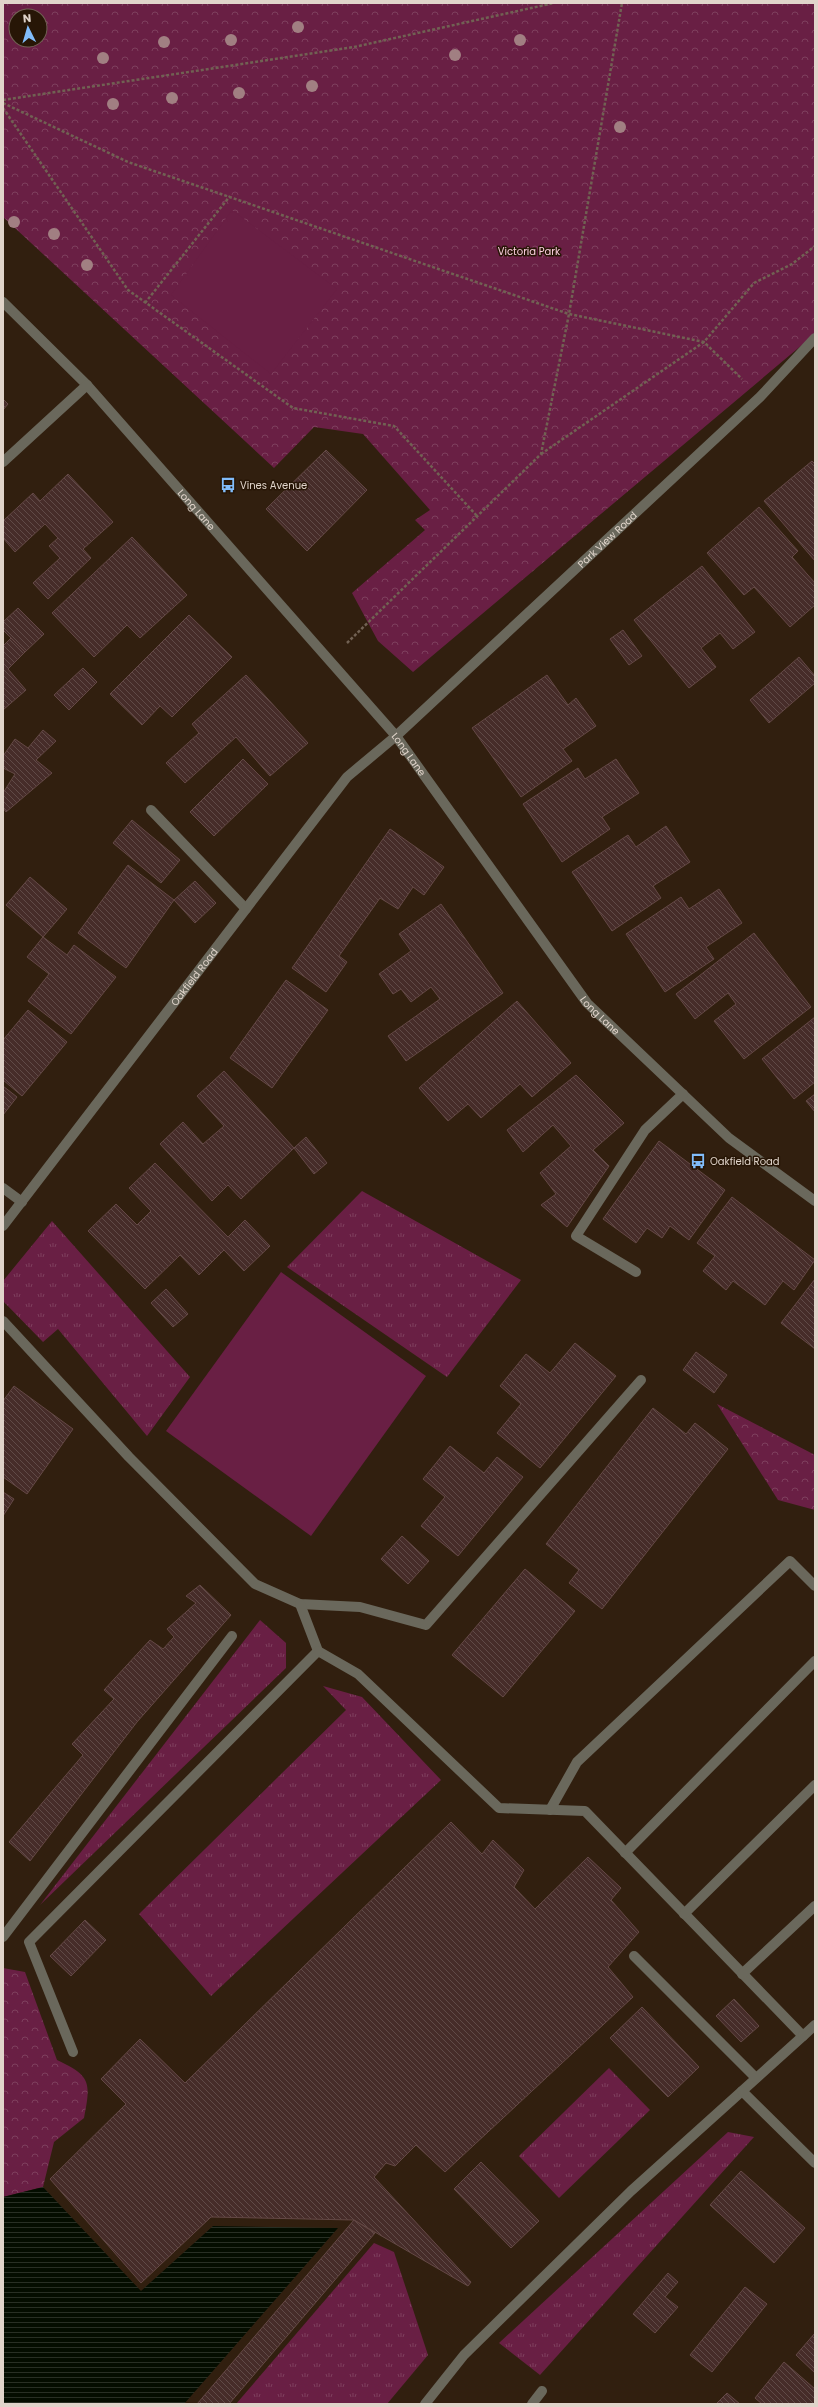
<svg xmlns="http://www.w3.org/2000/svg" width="818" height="2407" font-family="Poppins,sans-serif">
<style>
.grass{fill:url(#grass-tufts)}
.forest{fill:url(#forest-crowns);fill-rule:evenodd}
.pitch{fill:#691f44}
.water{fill:url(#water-rules)}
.building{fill:url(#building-back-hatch);stroke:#644845}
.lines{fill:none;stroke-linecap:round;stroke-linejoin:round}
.path{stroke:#716153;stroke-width:2.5;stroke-dasharray:3 2;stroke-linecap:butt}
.minor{stroke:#6a685c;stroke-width:10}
.tree{fill:#a17f82}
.labels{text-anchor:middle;stroke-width:3;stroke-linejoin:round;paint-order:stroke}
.park-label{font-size:10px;fill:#fdcee0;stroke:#271606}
.poi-label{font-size:10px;fill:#e0d4ca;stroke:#271606;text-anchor:start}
.street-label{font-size:10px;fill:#e0d4ca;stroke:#271606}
</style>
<defs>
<pattern id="grass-tufts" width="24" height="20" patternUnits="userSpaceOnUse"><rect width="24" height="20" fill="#691f44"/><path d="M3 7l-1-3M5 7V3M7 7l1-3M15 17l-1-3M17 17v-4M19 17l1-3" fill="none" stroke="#7e3f5e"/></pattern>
<pattern id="forest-crowns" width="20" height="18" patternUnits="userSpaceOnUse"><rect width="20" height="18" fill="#691f44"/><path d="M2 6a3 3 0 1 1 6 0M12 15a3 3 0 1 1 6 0" fill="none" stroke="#7e3f5e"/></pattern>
<pattern id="water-rules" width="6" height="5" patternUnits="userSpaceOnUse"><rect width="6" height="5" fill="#040d00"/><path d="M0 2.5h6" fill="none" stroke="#282f24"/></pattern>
<pattern id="building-back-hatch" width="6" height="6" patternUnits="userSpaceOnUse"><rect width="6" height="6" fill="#462c29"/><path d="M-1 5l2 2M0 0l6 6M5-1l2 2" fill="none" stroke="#604a47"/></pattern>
</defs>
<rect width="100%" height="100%" fill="#311f0f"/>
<g class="grass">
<path d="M362 1191 521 1280 447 1377 287 1267Z"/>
<path d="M52 1221 190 1377 147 1436 58 1329 43 1342 3 1301V1281Z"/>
<path d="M260 1620 286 1643V1668L40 1905Z"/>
<path d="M323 1686 362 1697 441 1780 211 1996 139 1914 346 1710Z"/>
<path d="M609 2068 650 2110 559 2198 519 2156Z"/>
<path d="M728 2132 754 2137 540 2375 499 2343Z"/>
<path d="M374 2243 394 2252 428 2355 387 2404H236Z"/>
</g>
<g class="forest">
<path d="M3 3H815V334L413 672 378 641 352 593 425 530 415 520 430 510 363 434 314 427 274 468 3 217ZM16 16H40V40H16Z"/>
<path d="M717 1404 815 1455V1510L778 1500Z"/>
<path d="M3 1968 25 1972 57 2060C91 2076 91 2082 84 2118L54 2142 43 2187 3 2197Z"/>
</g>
<g class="pitch">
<path d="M232 210 337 289 271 374 171 295Z"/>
<path d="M281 1272 426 1376 311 1536 166 1431Z"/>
</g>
<path class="water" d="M43 2187 141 2291 213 2226 338 2228 184 2404H3V2197Z"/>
<g class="building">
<path d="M3 399 8 404 3 410Z"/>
<path d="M326 450 367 490 307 551 266 509Z"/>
<path d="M812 461 815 464V561L764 501Z"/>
<path d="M68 474 113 522 83 549 91 558 48 599 33 583 60 558 49 546 58 538 45 524 15 552 3 538V521L33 493 40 501Z"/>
<path d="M759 507 798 551 792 557 815 583V605L790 627 754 587 744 595 707 553Z"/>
<path d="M132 537 187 595 140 638 127 625 94 657 52 613Z"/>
<path d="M702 566 755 632 733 649 720 633 701 648 716 667 689 688 634 620Z"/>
<path d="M18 608 44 634 25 652 3 630V622Z"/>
<path d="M189 615 232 657 172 717 160 706 142 725 110 694Z"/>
<path d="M623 630 642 656 629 665 610 639Z"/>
<path d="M11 638 25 652 8 669 26 690 3 710V646Z"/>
<path d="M799 657 815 676V683L769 723 750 700Z"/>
<path d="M83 668 97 682 69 710 54 695Z"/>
<path d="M246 675 308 743 270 776 236 737 185 783 166 763 199 733 192 724Z"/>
<path d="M547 675 568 705 576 698 596 726 563 749 572 761 521 797 472 728Z"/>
<path d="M43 730 56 741 36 760 52 773 6 812 3 808V793L15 774 3 768V756L15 739 28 748Z"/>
<path d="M243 759 268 784 214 836 190 812Z"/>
<path d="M616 759 639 793 602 817 610 829 562 862 523 804 578 768 585 779Z"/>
<path d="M132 820 180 860 161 883 113 843Z"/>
<path d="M666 826 690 862 653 886 661 898 612 931 572 872 628 835 636 847Z"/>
<path d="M390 829 444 867 424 895 413 887 398 909 380 898 339 956 347 962 326 992 292 968Z"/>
<path d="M128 865 174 900 126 968 78 933Z"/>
<path d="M30 877 67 909 43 937 6 905Z"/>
<path d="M195 881 216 903 195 923 174 900Z"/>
<path d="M719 889 742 923 706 947 714 959 665 992 626 934 681 897 689 909Z"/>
<path d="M441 904 503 993 406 1061 388 1036 440 999 431 987 411 1002 401 989 393 994 379 974 411 951 399 934Z"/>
<path d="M754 933 811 1007 744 1059 714 1021 736 1004 728 993 695 1019 676 994Z"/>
<path d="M43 937 67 955 74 945 116 977 71 1034 28 1001 49 974 27 957Z"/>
<path d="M286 980 328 1010 272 1088 230 1058Z"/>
<path d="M517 1001 571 1063 532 1097 520 1084 481 1118 468 1104 448 1121 419 1088Z"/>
<path d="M28 1010 67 1042 22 1096 3 1080V1040Z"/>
<path d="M815 1017V1082L794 1099 762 1059Z"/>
<path d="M224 1071 294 1148 241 1199 228 1185 212 1201 160 1144 183 1122 203 1144 224 1126 197 1096Z"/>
<path d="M576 1075 624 1123 593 1150 609 1166 567 1227 541 1205 556 1194 540 1173 571 1146 553 1125 523 1152 507 1130Z"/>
<path d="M3 1086 17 1097 3 1115Z"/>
<path d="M815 1094V1112L806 1101Z"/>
<path d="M306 1137 327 1163 314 1174 294 1148Z"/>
<path d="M659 1141 725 1190 689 1240 670 1226 662 1238 647 1228 636 1243 603 1219Z"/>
<path d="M155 1163 228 1237 245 1220 270 1246 244 1271 224 1250 199 1275 180 1255 145 1289 88 1231 116 1204 137 1225 151 1211 129 1188Z"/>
<path d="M732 1197 815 1260 794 1290 783 1281 765 1305 733 1281 726 1290 703 1271 715 1256 697 1243Z"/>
<path d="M815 1279V1349L781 1323Z"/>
<path d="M166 1289 188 1314 173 1327 151 1303Z"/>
<path d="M575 1343 616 1376 540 1468 497 1433 521 1404 500 1386 526 1354 550 1373Z"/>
<path d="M696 1352 727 1375 714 1393 683 1370Z"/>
<path d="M14 1386 73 1429 27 1494 3 1477V1401Z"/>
<path d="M653 1408 686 1434 695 1423 728 1449 602 1609 569 1583 579 1570 546 1544Z"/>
<path d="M450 1446 484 1473 497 1457 523 1477 458 1556 421 1526 445 1497 423 1479Z"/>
<path d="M3 1492 14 1499 3 1516Z"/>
<path d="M402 1536 429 1561 408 1584 381 1559Z"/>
<path d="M525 1569 575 1611 503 1697 452 1655Z"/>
<path d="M200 1585 231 1615 137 1722 30 1861 9 1842 83 1755 72 1744 114 1699 104 1690 150 1640 163 1649 174 1637 167 1629 196 1603 186 1596Z"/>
<path d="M451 1822 482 1854 493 1840 524 1870 514 1887 535 1909 588 1857 621 1888 611 1900 639 1932 608 1967 633 1997 445 2172 416 2145 395 2166 386 2163 374 2177 471 2282 468 2286 354 2220 211 2217 141 2283 50 2179 126 2104 101 2079 140 2039 185 2083Z"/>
<path d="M85 1920 106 1940 71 1976 50 1956Z"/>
<path d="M734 1999 759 2026 741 2042 716 2016Z"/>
<path d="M642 2007 699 2067 668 2097 610 2038Z"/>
<path d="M481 2162 539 2221 511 2248 454 2189Z"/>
<path d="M741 2171 805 2228 774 2263 710 2205Z"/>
<path d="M354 2220 375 2233 229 2404H197Z"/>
<path d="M668 2273 678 2282 665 2297 678 2307 655 2333 633 2314Z"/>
<path d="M745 2287 767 2304 712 2372 690 2355Z"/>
<path d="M815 2333V2373L796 2355Z"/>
<path d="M784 2362 815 2389V2404H762L755 2398Z"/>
<path d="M727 2393 740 2404H716Z"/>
</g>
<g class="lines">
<g class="path">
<path d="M3 100 354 47 554 3"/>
<path d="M3 103 128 162 569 314 704 342 742 379"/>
<path d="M3 108 128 290 293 408 394 426 478 517"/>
<path d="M145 303 230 196"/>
<path d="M541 454 704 342 754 283 792 264 815 246"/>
<path d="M347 643 541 454 569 314 622 3"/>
</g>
<g class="minor">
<path id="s1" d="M3 302 87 385 396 736 587 1003 729 1138 815 1201"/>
<path d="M3 462 87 385"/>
<path d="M151 810 246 909"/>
<path d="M3 1188 22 1202"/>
<path id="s2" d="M3 1226 347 777 396 736 760 397 815 338"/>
<path d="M636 1272 576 1236 645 1130 683 1094"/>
<path d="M3 1321 129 1457 255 1584 300 1604 360 1607 426 1625 641 1380"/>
<path d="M300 1604 318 1651 358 1674 499 1808 585 1811 803 2036 631 2191 464 2355 425 2404"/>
<path d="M550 1810 577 1762 790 1561 815 1586"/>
<path d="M625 1853 815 1661"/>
<path d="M684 1914 815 1785"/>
<path d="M3 1937 232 1636"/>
<path d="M634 1956 756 2078"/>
<path d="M742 1974 815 1906"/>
<path d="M803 2036 815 2025"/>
<path d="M73 2052 29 1942 318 1651"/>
<path d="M742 2091 815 2163"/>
<path d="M532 2404 542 2391"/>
</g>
</g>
<g class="tree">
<circle cx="298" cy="27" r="6"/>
<circle cx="231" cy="40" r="6"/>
<circle cx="520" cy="40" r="6"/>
<circle cx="164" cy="42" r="6"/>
<circle cx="455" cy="55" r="6"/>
<circle cx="103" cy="58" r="6"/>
<circle cx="312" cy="86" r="6"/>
<circle cx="239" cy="93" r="6"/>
<circle cx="172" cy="98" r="6"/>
<circle cx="113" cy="104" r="6"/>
<circle cx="620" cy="127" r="6"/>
<circle cx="14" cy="222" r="6"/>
<circle cx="54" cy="234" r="6"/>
<circle cx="87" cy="265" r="6"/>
</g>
<defs>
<symbol id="bus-bare" viewBox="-9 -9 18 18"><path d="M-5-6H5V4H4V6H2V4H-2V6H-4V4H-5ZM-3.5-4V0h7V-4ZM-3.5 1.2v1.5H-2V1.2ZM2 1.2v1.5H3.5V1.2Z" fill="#81bcfa" stroke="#271606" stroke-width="2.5" paint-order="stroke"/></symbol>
</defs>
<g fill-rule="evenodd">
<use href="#bus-bare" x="217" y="474" width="22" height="22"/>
<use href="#bus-bare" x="687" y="1150" width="22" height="22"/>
</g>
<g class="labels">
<g class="park-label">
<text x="529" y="255">Victoria Park</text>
</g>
<g class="poi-label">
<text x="240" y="489">Vines Avenue</text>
<text x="710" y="1165">Oakfield Road</text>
</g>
<g class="street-label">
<text dy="4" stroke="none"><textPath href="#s1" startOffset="284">Long Lane</textPath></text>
<text dy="4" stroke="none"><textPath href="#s2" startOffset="918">Park View Road</textPath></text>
<text dy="4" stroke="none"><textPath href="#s1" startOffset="608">Long Lane</textPath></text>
<text dy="4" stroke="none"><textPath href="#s2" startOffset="314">Oakfield Road</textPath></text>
<text dy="4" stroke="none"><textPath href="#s1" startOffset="932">Long Lane</textPath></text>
</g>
</g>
<rect width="818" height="2407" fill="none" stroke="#e0d4ca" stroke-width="8"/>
<g transform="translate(28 28) rotate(355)"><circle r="19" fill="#271606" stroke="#716254"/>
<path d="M0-3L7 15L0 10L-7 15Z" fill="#81bcfa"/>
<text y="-6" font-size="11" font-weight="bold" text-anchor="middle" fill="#e0d4ca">N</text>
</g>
</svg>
